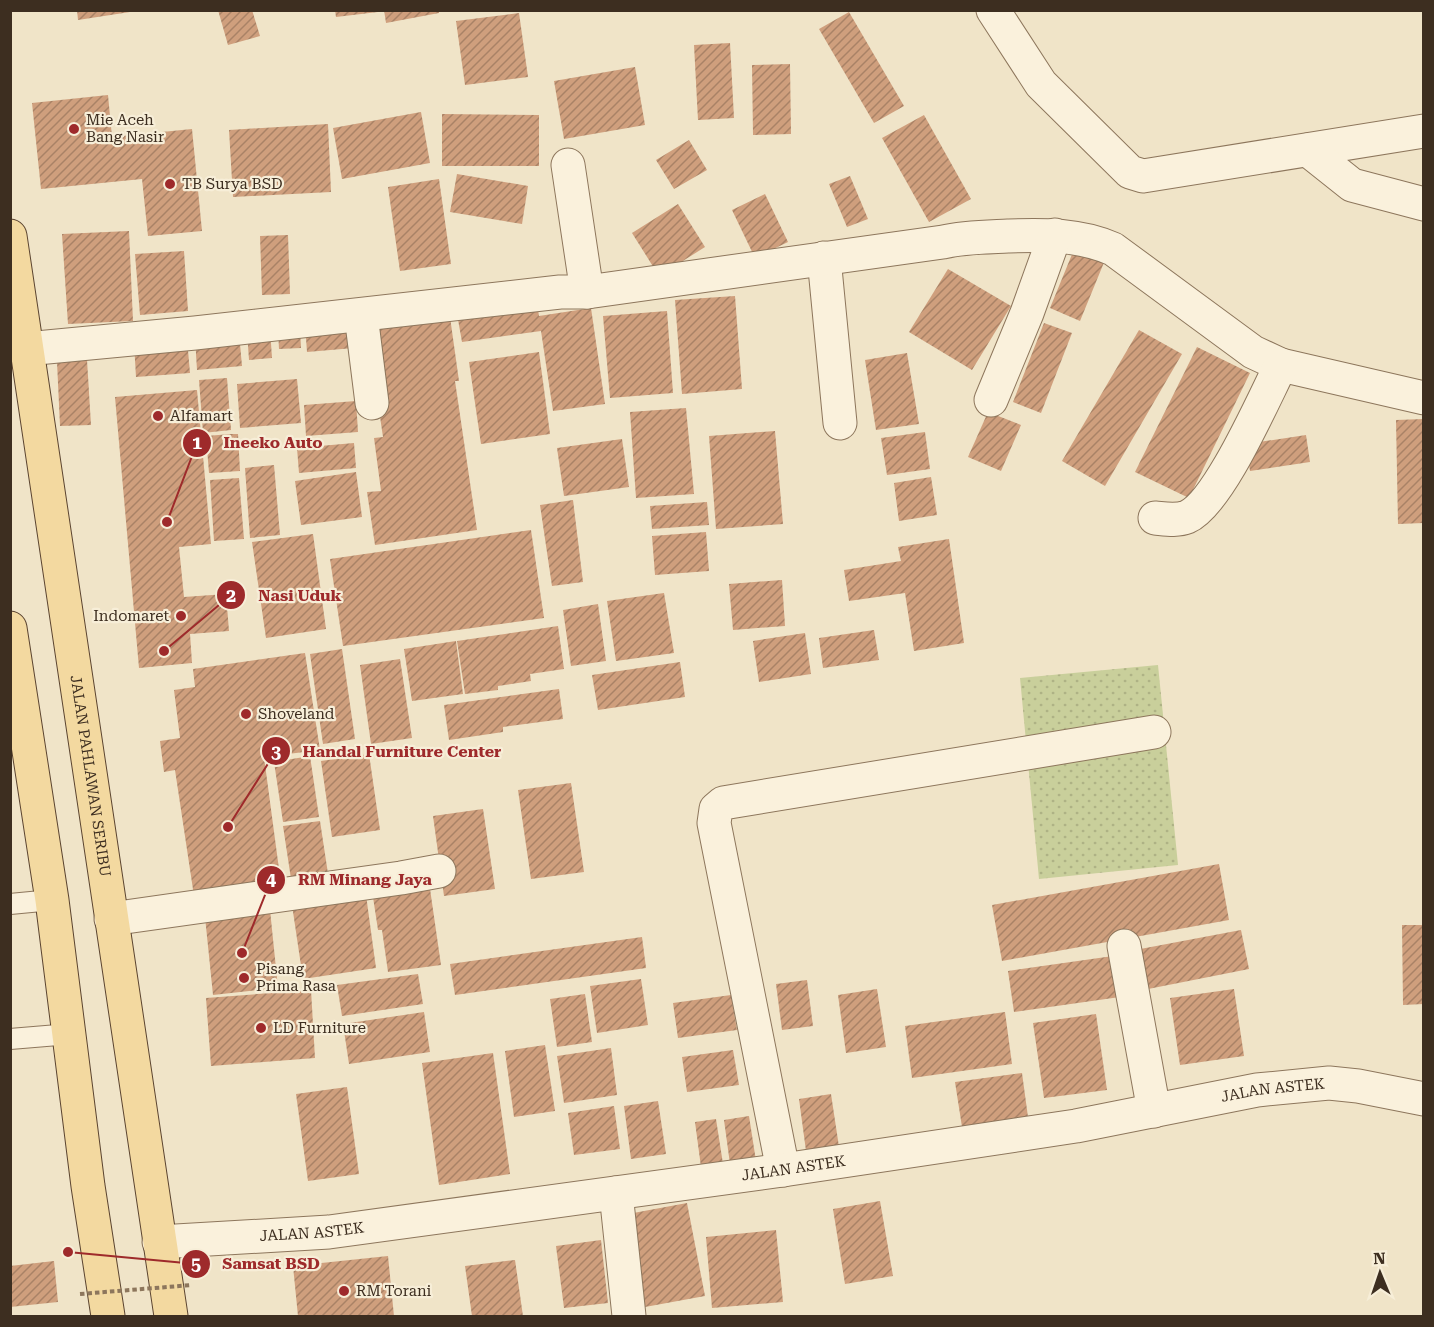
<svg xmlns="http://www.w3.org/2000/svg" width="1434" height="1327" font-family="'Roboto Serif',serif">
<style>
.grass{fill:url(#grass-dots)}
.building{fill:url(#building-hatch)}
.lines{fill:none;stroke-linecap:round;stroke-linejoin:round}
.lane-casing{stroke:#8d765c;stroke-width:22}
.street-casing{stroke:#8d765c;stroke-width:35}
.primary-casing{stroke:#5b4430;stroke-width:35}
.lane{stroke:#faf1dc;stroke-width:20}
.street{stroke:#faf1dc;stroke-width:33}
.primary{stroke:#f3d9a0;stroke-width:33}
.path-bridge{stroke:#8d765c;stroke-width:4;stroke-dasharray:4.5 3;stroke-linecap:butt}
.poi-dot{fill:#9e2a2b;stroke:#f7eed8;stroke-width:2}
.labels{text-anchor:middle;stroke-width:4.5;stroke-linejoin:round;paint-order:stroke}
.poi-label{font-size:15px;fill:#3d2e20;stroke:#f7eed8;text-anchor:start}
.street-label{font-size:15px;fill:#3d2e20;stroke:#f7eed8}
.leader{fill:none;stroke:#9e2a2b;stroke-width:2}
.callout-dot{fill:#9e2a2b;stroke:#f7eed8;stroke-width:2}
.mark-label{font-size:18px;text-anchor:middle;font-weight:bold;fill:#fff}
.callout-label{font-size:16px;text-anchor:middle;font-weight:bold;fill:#9e2a2b;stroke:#f7eed8;stroke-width:4.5;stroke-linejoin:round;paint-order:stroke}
</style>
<defs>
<pattern id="grass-dots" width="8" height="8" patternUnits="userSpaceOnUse" patternTransform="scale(1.5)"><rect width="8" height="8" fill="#c9cf9b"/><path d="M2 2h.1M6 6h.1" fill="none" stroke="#aeb285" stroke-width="1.8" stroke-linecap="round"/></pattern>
<pattern id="building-hatch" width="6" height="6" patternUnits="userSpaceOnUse" patternTransform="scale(1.5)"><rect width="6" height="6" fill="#cf9f7d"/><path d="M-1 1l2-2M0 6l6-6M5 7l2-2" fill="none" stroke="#a98266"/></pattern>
</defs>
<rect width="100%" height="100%" fill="#f0e4c8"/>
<path class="grass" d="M1158 665 1178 865 1039 879 1020 678Z"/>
<g class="building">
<path d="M77 10H130V12L78 20Z"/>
<path d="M218 10H252L260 36 228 45Z"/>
<path d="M335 10H378V12L336 17Z"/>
<path d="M384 10H439V13L386 23Z"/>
<path d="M849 12 904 106 874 123 819 29Z"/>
<path d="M519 13 528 77 465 85 456 21Z"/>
<path d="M730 43 734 118 698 120 694 45Z"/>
<path d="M790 64 791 134 753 135 752 65Z"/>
<path d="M635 67 645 125 564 139 554 81Z"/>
<path d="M108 95 112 137 192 129 202 231 148 236 142 179 41 189 32 103Z"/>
<path d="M421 112 430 163 342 179 333 128Z"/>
<path d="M442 114 539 115V166H442Z"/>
<path d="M924 115 971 199 929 222 882 138Z"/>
<path d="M328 124 331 192 233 197 229 130Z"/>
<path d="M689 140 707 170 674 189 656 160Z"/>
<path d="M457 174 528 186 522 224 450 212Z"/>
<path d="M850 176 868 219 847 227 829 184Z"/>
<path d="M439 179 451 264 400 271 388 187Z"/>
<path d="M765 194 788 242 755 258 732 210Z"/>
<path d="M678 204 705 247 659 276 632 233Z"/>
<path d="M129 231 133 321 68 324 62 234Z"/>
<path d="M288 235 290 294 262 295 260 236Z"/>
<path d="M1075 247 1105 260 1080 321 1050 308Z"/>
<path d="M184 251 188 311 140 315 135 254Z"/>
<path d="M948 269 1011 306 972 370 909 332Z"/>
<path d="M735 296 742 389 682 394 675 300Z"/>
<path d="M537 303 539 316 591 308 605 404 553 411 541 331 462 342 457 314Z"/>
<path d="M667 311 673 393 610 398 603 316Z"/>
<path d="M450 317 459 381H455L477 530 375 545 367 492 381 491 374 438 383 437 367 329Z"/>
<path d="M352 321 354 348 307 352 305 325Z"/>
<path d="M1044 323 1072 333 1041 413 1013 402Z"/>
<path d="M300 328 301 348 279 349 278 330Z"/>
<path d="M270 329 272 358 249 360 247 331Z"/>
<path d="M1139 330 1182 354 1105 486 1062 461Z"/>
<path d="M239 333 242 366 197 370 195 337Z"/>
<path d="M187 339 190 373 136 377 134 343Z"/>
<path d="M1197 347 1250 373 1189 498 1135 472Z"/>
<path d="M539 352 550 434 481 444 469 362Z"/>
<path d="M907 353 919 424 876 430 865 360Z"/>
<path d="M87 360 91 425 60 426 57 362Z"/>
<path d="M227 378 231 430 203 433 199 380Z"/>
<path d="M297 379 301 423 240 428 237 384Z"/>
<path d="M197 390 211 544 179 547 184 597 226 594 229 631 190 634 192 663 139 668 115 397Z"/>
<path d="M356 401 358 432 306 436 304 405Z"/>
<path d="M686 408 694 494 636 498 630 412Z"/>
<path d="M988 412 1021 425 1001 471 968 457Z"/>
<path d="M1424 419V523L1398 524 1396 420Z"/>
<path d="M775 431 783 524 716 529 709 436Z"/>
<path d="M925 432 930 469 887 475 881 438Z"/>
<path d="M231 434H238L240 471 209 473 206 436Z"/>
<path d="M1306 435 1310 462 1250 471 1246 444Z"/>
<path d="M622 439 629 487 564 496 557 448Z"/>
<path d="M354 443 356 468 299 473 297 448Z"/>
<path d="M274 465 280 535 250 538 245 468Z"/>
<path d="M356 472 362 517 301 525 295 481Z"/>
<path d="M931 477 937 515 899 521 894 483Z"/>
<path d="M239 478 244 539 214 541 210 480Z"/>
<path d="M573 500 583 582 552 586 540 505Z"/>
<path d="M707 502 709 525 652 529 650 506Z"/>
<path d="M531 530 544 618 343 646 330 559Z"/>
<path d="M706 532 709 571 655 575 652 536Z"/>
<path d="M313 534 326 629 266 638 252 542Z"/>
<path d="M949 539 964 643 914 651 905 593 849 601 844 570 901 561 898 547Z"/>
<path d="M782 580 785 626 733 630 729 584Z"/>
<path d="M664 593 674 653 616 661 607 601Z"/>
<path d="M598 604 606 661 571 666 563 610Z"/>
<path d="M558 626 564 669 530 674 531 681 498 686V690L465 694 457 641Z"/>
<path d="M874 630 879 660 823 668 819 638Z"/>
<path d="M805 633 811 674 759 682 753 641Z"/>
<path d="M456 641 463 694 412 701 404 649Z"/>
<path d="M342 649 355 739 323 744 310 654Z"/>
<path d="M305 653 320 750 264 757 281 884 194 896 175 770 164 772 160 741 180 738 174 690 195 687 193 669Z"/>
<path d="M400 659 412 738 371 744 360 665Z"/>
<path d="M680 662 685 697 598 710 592 675Z"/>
<path d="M559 689 563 719 503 727V732L449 740 444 705Z"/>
<path d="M369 754 380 830 332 837 321 761Z"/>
<path d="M310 756 319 817 283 822 274 762Z"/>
<path d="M571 783 584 872 531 879 518 790Z"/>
<path d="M483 809 495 889 444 896 433 816Z"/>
<path d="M320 821 330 887 293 892 283 826Z"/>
<path d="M1219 864 1229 920 1002 961 992 905Z"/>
<path d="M428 875 441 965 388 972 382 930H378L371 884Z"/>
<path d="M366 895 376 968 303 979 292 905Z"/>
<path d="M269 900 278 988 213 995 204 907Z"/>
<path d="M1402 925H1424V1004L1403 1005Z"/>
<path d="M1241 930 1249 969 1143 990 1135 950Z"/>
<path d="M642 937 646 968 455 995 450 964Z"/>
<path d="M1113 956 1120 997 1014 1012 1008 971Z"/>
<path d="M418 974 423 1004 342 1016 337 985Z"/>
<path d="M641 979 648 1025 597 1033 590 986Z"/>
<path d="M807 980 813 1026 782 1030 776 984Z"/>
<path d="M877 989 886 1047 846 1053 838 995Z"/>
<path d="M1234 989 1244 1056 1180 1065 1170 998Z"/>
<path d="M311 990 315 1058 211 1066 206 998Z"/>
<path d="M585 994 592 1042 557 1047 550 999Z"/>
<path d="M731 995 737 1030 678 1038 673 1003Z"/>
<path d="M424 1012 430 1052 349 1064 343 1024Z"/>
<path d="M1005 1012 1012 1064 912 1078 905 1026Z"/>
<path d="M1096 1014 1107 1090 1044 1098 1033 1023Z"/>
<path d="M545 1045 555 1111 514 1117 505 1051Z"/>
<path d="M611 1048 617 1095 564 1103 557 1056Z"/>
<path d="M733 1050 739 1085 687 1092 682 1057Z"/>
<path d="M493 1053 510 1174 439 1185 422 1063Z"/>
<path d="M1022 1073 1028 1117 962 1127 955 1082Z"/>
<path d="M347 1087 359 1174 308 1181 296 1094Z"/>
<path d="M831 1094 839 1147 806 1151 799 1099Z"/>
<path d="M658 1101 666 1154 631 1159 624 1106Z"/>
<path d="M614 1106 620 1149 574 1155 568 1113Z"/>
<path d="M749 1116 756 1161 730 1164 724 1120Z"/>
<path d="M716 1119 723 1164 701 1167 695 1122Z"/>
<path d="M880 1201 893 1276 845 1284 833 1209Z"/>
<path d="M687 1203 705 1296 645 1307 628 1214Z"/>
<path d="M776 1230 783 1302 712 1308 706 1237Z"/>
<path d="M601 1240 608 1303 564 1308 556 1246Z"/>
<path d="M388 1256 394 1316H298L293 1266Z"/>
<path d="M515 1260 523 1316H472L465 1266Z"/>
<path d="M54 1261 58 1302 10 1307V1266Z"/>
</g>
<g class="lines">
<defs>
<g id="lane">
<path d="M10 904 52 900"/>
<path d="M10 1039 70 1034"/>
</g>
<g id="street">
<path d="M993 10 1041 84 1130 172 1143 176 1424 131"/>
<path d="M1308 150 1352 185 1424 204"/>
<path d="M568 165 587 292"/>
<path d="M824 258 840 423"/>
<path d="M361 315 372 403"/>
<path d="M26 349 195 333 560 292H587L943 242C964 237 985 237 1008 236 1045 235 1078 234 1113 249L1253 352 1281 365 1424 398"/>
<path d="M991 400 1027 313 1055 235"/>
<path d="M1155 518C1166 519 1177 521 1187 517 1219 503 1264 398 1281 365"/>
<path d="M111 919 401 878 439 871"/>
<path d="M1124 946 1154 1111"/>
<path d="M783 1170 714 823 716 809 723 803 1154 732"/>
<path d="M616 1193 629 1316"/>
<path id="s1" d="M159 1242 329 1232 783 1170 1076 1126 1257 1090 1329 1083 1358 1086 1424 1099"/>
</g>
<g id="primary">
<path id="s2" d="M10 236 171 1316"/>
<path d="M10 628 52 900 88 1186 108 1316"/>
</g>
</defs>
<use href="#lane" class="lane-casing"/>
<use href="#street" class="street-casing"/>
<use href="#primary" class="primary-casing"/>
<use href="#lane" class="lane"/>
<use href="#street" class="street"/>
<use href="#primary" class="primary"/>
<path class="path-bridge" d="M80 1294 192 1285"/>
</g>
<g class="poi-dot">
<circle cx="74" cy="129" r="6"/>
<circle cx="170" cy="184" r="6"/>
<circle cx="158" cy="416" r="6"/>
<circle cx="181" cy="616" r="6"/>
<circle cx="246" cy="714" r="6"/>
<circle cx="244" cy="978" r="6"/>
<circle cx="261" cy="1028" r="6"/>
<circle cx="344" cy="1291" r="6"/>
</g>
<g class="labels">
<g class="poi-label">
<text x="86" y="125">Mie Aceh<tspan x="86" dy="17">Bang Nasir</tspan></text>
<text x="182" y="189">TB Surya BSD</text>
<text x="170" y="421">Alfamart</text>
<text x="169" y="621" text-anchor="end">Indomaret</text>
<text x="258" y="719">Shoveland</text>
<text x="256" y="974">Pisang<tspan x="256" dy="17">Prima Rasa</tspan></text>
<text x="273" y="1033">LD Furniture</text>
<text x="356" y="1296">RM Torani</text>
</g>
<g class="street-label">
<text dy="5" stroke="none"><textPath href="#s2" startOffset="546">JALAN PAHLAWAN SERIBU</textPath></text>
<text dy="5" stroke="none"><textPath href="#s1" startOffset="1125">JALAN ASTEK</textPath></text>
<text dy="5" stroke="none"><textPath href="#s1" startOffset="639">JALAN ASTEK</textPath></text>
<text dy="5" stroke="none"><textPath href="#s1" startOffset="153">JALAN ASTEK</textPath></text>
</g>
</g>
<path class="leader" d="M167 522L197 443M164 651L231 595M228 827L276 751M242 953L271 880M68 1252L196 1264"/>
<g class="callout-dot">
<circle cx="167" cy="522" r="6"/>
<circle cx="164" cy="651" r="6"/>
<circle cx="228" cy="827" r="6"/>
<circle cx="242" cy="953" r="6"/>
<circle cx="68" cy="1252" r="6"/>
<circle cx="197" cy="443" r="15"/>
<circle cx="231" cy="595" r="15"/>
<circle cx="276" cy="751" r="15"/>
<circle cx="271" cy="880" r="15"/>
<circle cx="196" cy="1264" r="15"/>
</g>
<g class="mark-label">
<text x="197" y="449">1</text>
<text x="231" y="602">2</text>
<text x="276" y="758">3</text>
<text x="271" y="886">4</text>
<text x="196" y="1270">5</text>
</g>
<g class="callout-label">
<text x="273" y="448">Ineeko Auto</text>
<text x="300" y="601">Nasi Uduk</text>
<text x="402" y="757">Handal Furniture Center</text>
<text x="365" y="885">RM Minang Jaya</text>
<text x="271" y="1269">Samsat BSD</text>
</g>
<rect width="1434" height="1327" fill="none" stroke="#3d2e20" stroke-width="24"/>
<g transform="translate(1380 1273) rotate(358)" stroke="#f7eed8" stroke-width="4.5" paint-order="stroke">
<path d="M0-4.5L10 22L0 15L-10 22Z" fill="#3d2e20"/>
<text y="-9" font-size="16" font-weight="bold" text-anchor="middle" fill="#3d2e20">N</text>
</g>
</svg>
